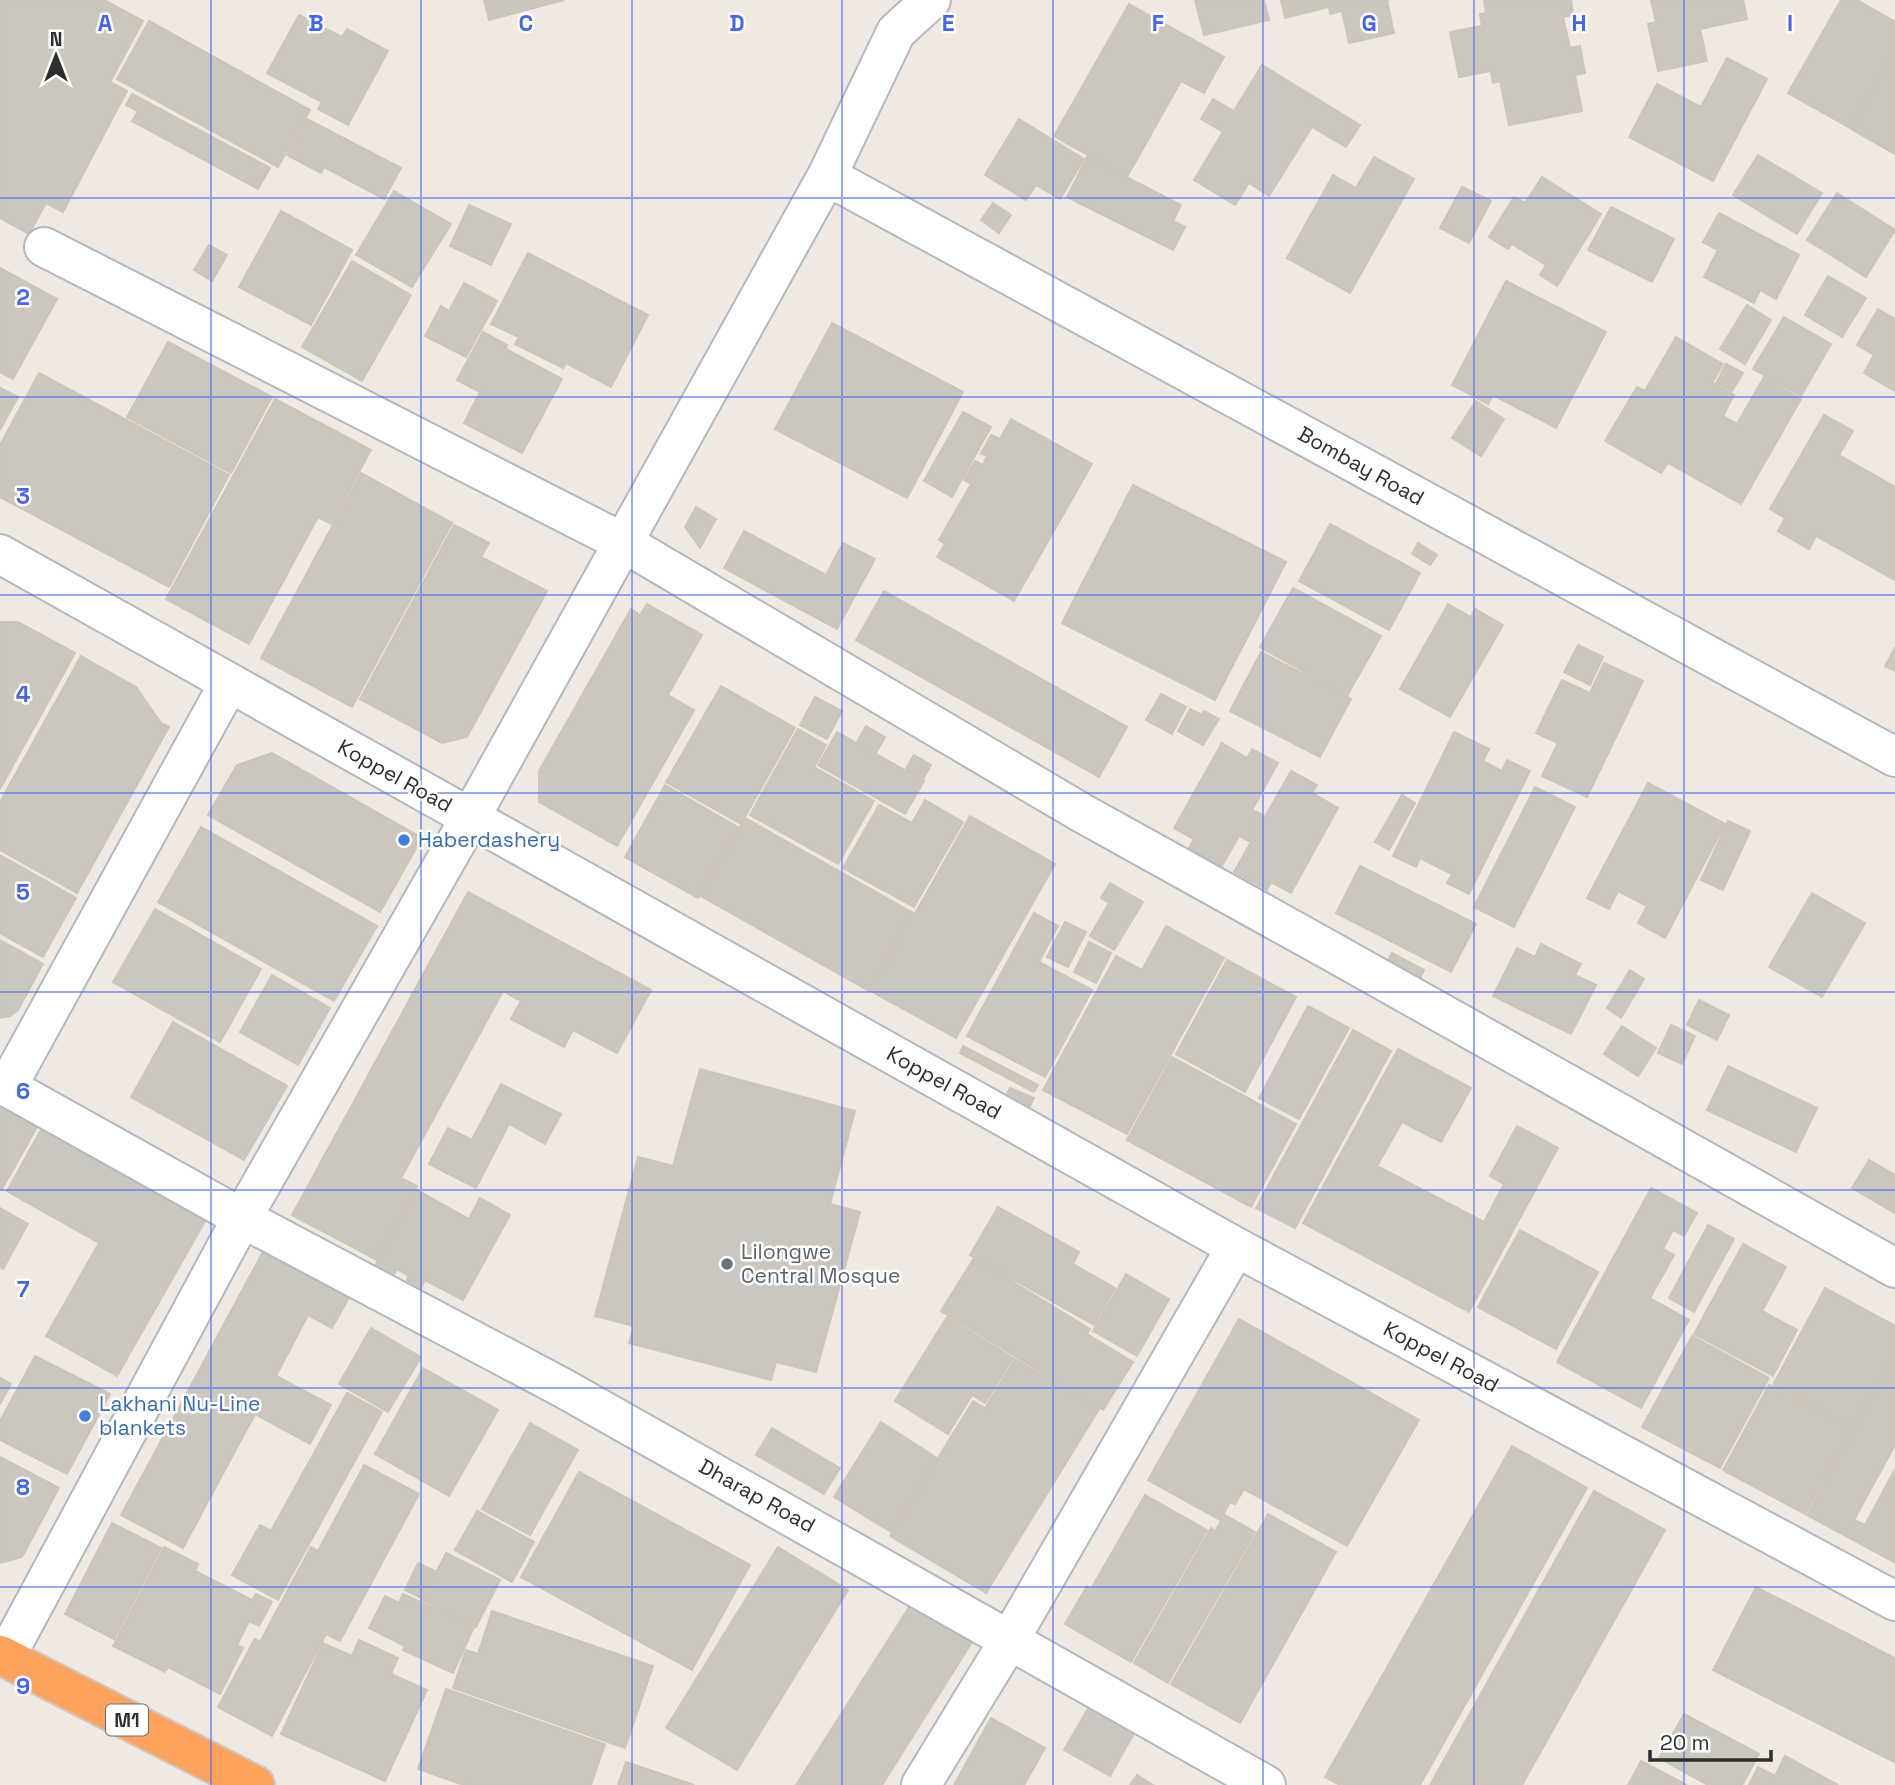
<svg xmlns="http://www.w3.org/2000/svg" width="1895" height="1785" font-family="'Space Grotesk',sans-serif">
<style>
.building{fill:#cbc7bf;stroke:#cbc5ba;stroke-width:2}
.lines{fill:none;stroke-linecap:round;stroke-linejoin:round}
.minor-casing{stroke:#b4b7c1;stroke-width:42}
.highway-casing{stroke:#c9c9c9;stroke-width:42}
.minor{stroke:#fff;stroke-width:38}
.highway{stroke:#ffa35c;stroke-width:38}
.grid{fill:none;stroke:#4264fb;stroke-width:2;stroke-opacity:0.55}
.shop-dot{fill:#3f7fe0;stroke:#fff;stroke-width:2.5}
.worship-dot{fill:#6b7280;stroke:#fff;stroke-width:2.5}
.labels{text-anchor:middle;stroke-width:5;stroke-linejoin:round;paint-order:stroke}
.shield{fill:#fff;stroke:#6d6d6d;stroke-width:2}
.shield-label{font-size:19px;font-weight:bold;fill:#2e2e2e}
.street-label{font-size:21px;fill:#2e2e2e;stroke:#fff}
.shop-label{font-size:21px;fill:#366cbe;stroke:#fff;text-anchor:start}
.worship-label{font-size:21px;fill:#5b616d;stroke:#fff;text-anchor:start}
.grid-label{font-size:23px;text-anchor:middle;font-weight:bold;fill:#4264fb;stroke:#fff;stroke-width:5;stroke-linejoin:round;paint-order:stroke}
</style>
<rect width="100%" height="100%" fill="#efe9e1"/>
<g class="building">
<path d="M0 0H104L143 21 110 82 127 91 63 212 46 203 29 234 0 218Z"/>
<path d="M484 0H564L489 20Z"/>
<path d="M1195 0H1264L1269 20 1204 35Z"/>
<path d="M1281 0H1389L1387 1 1394 33 1349 43 1342 11 1330 14 1329 7 1285 18Z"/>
<path d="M1484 0H1571L1573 15 1563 17 1570 48 1580 46 1585 73 1575 75 1582 111 1509 125 1500 81 1493 83 1491 71 1459 77 1450 32 1482 26 1480 14 1486 13Z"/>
<path d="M1651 0H1743L1747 19 1700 29 1707 61 1658 71 1648 24 1656 22Z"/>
<path d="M1841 0H1857L1895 22V51L1850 128 1788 93Z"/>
<path d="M1129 4 1224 57 1204 93 1181 81 1127 177 1054 136Z"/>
<path d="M299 15 342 37 347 29 388 51 348 125 318 109 322 102 267 73Z"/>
<path d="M149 21 310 110 278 167 117 79Z"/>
<path d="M1895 52V154L1851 129Z"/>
<path d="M1727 58 1767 79 1713 181 1629 137 1657 84 1701 107Z"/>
<path d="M1262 65 1360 125 1346 147 1312 127 1269 196 1249 183 1235 205 1194 180 1223 132 1201 119 1213 99 1234 111Z"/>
<path d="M132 94 270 168 258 189 132 121 138 111 126 105Z"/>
<path d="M307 119 401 168 384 199 324 167 321 173 287 155Z"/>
<path d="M1019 119 1084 159 1060 199 1036 185 1026 200 985 175Z"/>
<path d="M1758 155 1822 193 1797 234 1733 195Z"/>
<path d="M1087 157 1181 205 1173 221 1185 227 1173 250 1067 197Z"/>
<path d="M1374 157 1414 179 1350 293 1287 258 1333 175 1356 188Z"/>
<path d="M1542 177 1601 214 1557 286 1540 275 1546 265 1512 244 1508 249 1489 237 1514 197 1525 203Z"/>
<path d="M1462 187 1491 201 1469 243 1440 228Z"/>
<path d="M394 191 451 224 412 287 356 255Z"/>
<path d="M1837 193 1895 230 1866 277 1807 240Z"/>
<path d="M993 203 1011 215 999 233 981 220Z"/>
<path d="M469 205 511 224 491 265 450 246Z"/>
<path d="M1611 207 1674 239 1652 282 1588 250Z"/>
<path d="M281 211 352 250 311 325 239 287Z"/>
<path d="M1719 213 1799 255 1776 299 1760 290 1754 303 1704 277 1718 250 1703 242Z"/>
<path d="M209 245 227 255 212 281 194 270Z"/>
<path d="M528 253 648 315 611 387 566 363 563 368 515 344 519 337 491 324Z"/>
<path d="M352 261 411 295 362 381 302 347Z"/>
<path d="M0 268 57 299 13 379 0 372Z"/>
<path d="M1828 276 1866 298 1842 337 1805 315Z"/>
<path d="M1506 281 1606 332 1556 428 1493 395 1488 404 1452 385Z"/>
<path d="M464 283 497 301 466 357 425 336 441 306 449 311Z"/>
<path d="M1747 305 1771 320 1745 364 1720 349Z"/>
<path d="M1878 309 1895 319V391L1864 373 1874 355 1857 345Z"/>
<path d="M1784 317 1831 344 1801 396 1753 369Z"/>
<path d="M832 323 963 392 907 498 775 429Z"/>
<path d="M483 332 507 345 506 349 562 379 522 453 464 423 480 392 457 380Z"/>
<path d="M1676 337 1723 364 1712 383 1734 395 1723 416 1737 424 1764 377 1801 399 1741 504 1668 463 1661 473 1605 441 1637 387 1645 391Z"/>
<path d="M168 342 272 397 231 473 127 417Z"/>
<path d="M1726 364 1743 373 1732 391 1716 383Z"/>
<path d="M39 373 229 475 169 587 0 497V445Z"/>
<path d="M0 388 18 397 0 430Z"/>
<path d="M275 399 371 450 331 524 318 517 249 644 166 599Z"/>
<path d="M1476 401 1504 419 1481 456 1452 438Z"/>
<path d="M963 412 991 427 952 497 924 481Z"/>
<path d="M1824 415 1853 431 1839 455 1895 487V580L1816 536 1809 549 1778 531 1785 518 1770 509Z"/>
<path d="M1011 419 1092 464 1014 601 937 557 945 544 939 540 971 484 964 480 975 461 983 465 987 456 981 453 991 435 1000 439Z"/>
<path d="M361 473 452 523 352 707 261 658Z"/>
<path d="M1133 485 1286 562 1215 700 1062 623Z"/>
<path d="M696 507 716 519 700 548 685 527Z"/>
<path d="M1330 524 1420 573 1389 630 1299 581Z"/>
<path d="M454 525 489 543 481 557 547 591 467 737 442 743 360 699Z"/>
<path d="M744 531 826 575 843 543 875 559 837 629 724 568Z"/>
<path d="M1418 543 1437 555 1430 565 1412 554Z"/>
<path d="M1293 588 1381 636 1347 696 1260 647Z"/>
<path d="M884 591 1127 727 1099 777 856 640Z"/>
<path d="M647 604 702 635 668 695 694 710 617 846 539 802V771L631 609 640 615Z"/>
<path d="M1448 604 1471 617 1475 609 1503 625 1450 717 1400 689Z"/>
<path d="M0 622H18L75 653 0 789Z"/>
<path d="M1578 645 1603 657 1590 685 1564 672Z"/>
<path d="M1895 648V671L1885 666Z"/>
<path d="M1261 652 1351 699 1320 757 1230 711Z"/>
<path d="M81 656 136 687 161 723 169 727 77 893 0 850V802Z"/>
<path d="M1604 663 1643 681 1587 797 1542 776 1558 743 1536 733 1562 680 1590 693Z"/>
<path d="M721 686 795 728 741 824 666 782Z"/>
<path d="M1161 694 1186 707 1172 734 1146 720Z"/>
<path d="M815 697 842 711 827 739 800 725Z"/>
<path d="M1190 709 1202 715 1204 711 1219 719 1203 745 1178 731Z"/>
<path d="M866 726 885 737 876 753 857 742Z"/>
<path d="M798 729 826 745 814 767 874 801 838 864 750 815Z"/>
<path d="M837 732 924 781 905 814 818 765Z"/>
<path d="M1454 732 1489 749 1483 761 1502 771 1507 760 1530 771 1469 894 1447 883 1452 874 1420 858 1416 867 1393 856Z"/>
<path d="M1222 743 1247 758 1252 749 1278 763 1252 810 1259 813 1245 839 1239 836 1222 866 1189 848 1194 839 1174 828Z"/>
<path d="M272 753 422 838 380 912 208 815 237 765Z"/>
<path d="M914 755 931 765 923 779 906 769Z"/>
<path d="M1291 771 1317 785 1312 793 1338 808 1291 893 1271 882 1267 890 1234 872 1251 842 1245 839 1259 813 1265 817Z"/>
<path d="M1648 783 1725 824 1665 938 1638 923 1647 906 1618 891 1609 909 1587 898Z"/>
<path d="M665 785 738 827 698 898 625 857Z"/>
<path d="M1535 787 1575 807 1514 927 1474 907Z"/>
<path d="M1402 795 1415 803 1389 850 1375 842Z"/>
<path d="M925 800 963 822 914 907 843 868 879 805 912 823Z"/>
<path d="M970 816 1055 864 956 1038 871 991Z"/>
<path d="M745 818 913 913 869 991 701 896Z"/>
<path d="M1728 821 1750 831 1723 890 1701 880Z"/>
<path d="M201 827 377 926 334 1001 158 902Z"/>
<path d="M0 855 76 898 43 957 0 933Z"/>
<path d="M1360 866 1476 924 1451 972 1336 913Z"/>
<path d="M1110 883 1143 902 1114 950 1090 936 1109 903 1101 898Z"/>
<path d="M468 892 651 990 617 1053 573 1030 564 1047 511 1019 521 1001 503 991 401 1178 417 1186 377 1260 292 1215Z"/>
<path d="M1812 893 1865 923 1822 997 1769 967Z"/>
<path d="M155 909 261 969 220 1042 113 982Z"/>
<path d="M1034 913 1058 926 1039 962 1092 990 1045 1077 967 1036Z"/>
<path d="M1065 922 1086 932 1068 967 1047 957Z"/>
<path d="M1166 926 1224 958 1127 1134 1043 1090 1116 956 1142 970Z"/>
<path d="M0 940 43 964 18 1010 10 1016 0 1018Z"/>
<path d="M1089 942 1111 953 1096 983 1074 972Z"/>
<path d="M1541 944 1581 964 1575 975 1596 985 1571 1034 1493 996 1517 948 1535 957Z"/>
<path d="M1392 953 1424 970 1417 986 1383 969Z"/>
<path d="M1227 960 1296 997 1245 1092 1176 1054Z"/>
<path d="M1630 970 1644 979 1621 1018 1607 1008Z"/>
<path d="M272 975 330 1008 298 1065 240 1032Z"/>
<path d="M1699 1000 1729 1015 1717 1040 1687 1025Z"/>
<path d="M1308 1006 1349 1028 1299 1119 1259 1098Z"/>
<path d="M173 1022 287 1086 244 1160 131 1097Z"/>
<path d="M1671 1025 1695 1036 1682 1064 1658 1053Z"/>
<path d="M1622 1026 1656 1048 1638 1076 1604 1054Z"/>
<path d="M1353 1030 1391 1051 1295 1228 1256 1208Z"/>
<path d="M963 1046 1038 1085 1034 1092 960 1053Z"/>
<path d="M1398 1049 1471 1088 1441 1142 1402 1122 1377 1166 1484 1222 1504 1184 1490 1176 1517 1126 1558 1148 1469 1312 1303 1223Z"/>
<path d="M1172 1057 1296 1124 1251 1207 1127 1140Z"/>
<path d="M1728 1066 1817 1108 1796 1152 1707 1110Z"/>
<path d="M700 1069 855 1111 830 1204 860 1212 816 1372 776 1362 771 1380 629 1343 634 1326 595 1316 638 1157 673 1166Z"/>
<path d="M501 1084 561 1114 545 1144 509 1124 476 1188 429 1164 448 1128 472 1140Z"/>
<path d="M1010 1088 1034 1098 1025 1116 1001 1105Z"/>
<path d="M0 1100 40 1122 2 1189 0 1188Z"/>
<path d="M44 1124 208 1216 117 1376 46 1336 99 1243 7 1191Z"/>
<path d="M1869 1160 1895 1175V1213L1852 1188Z"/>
<path d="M1651 1188 1697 1213 1684 1236 1673 1230 1663 1249 1674 1255 1650 1298 1689 1320 1641 1408 1557 1362Z"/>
<path d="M417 1190 469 1219 480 1198 510 1215 463 1300 425 1280 421 1288 407 1280 409 1276 397 1269 393 1276 375 1266Z"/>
<path d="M998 1207 1079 1252 1073 1264 1115 1288 1094 1325 970 1255Z"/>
<path d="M0 1208 28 1224 3 1269 0 1267Z"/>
<path d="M1708 1225 1734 1239 1694 1312 1669 1298Z"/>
<path d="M1520 1230 1598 1272 1556 1349 1478 1307Z"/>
<path d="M1743 1244 1786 1267 1762 1311 1797 1330 1773 1376 1694 1334Z"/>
<path d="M265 1248 351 1294 332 1328 308 1315 276 1376 331 1405 310 1444 255 1414 183 1548 121 1515Z"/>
<path d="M974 1258 1090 1329 1087 1334 1133 1362 1103 1410 941 1311Z"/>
<path d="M1126 1274 1169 1299 1137 1356 1093 1331Z"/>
<path d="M1825 1288 1895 1326V1350L1853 1428 1773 1385Z"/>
<path d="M947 1317 1013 1358 985 1403 972 1395 948 1434 895 1401Z"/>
<path d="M1239 1319 1419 1420 1347 1546 1244 1489 1235 1504 1230 1502 1220 1520 1148 1480Z"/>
<path d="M371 1328 421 1357 388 1412 339 1384Z"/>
<path d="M1692 1336 1769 1378 1720 1468 1642 1427Z"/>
<path d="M1894 1354 1895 1445 1854 1520 1865 1525 1895 1469 1894 1562 1807 1515Z"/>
<path d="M35 1356 110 1394 67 1474 0 1440V1421Z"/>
<path d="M1015 1359 1099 1409 986 1593 890 1536 973 1401 985 1408Z"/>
<path d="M423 1368 498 1410 449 1496 375 1454Z"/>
<path d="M0 1378 11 1384 0 1404Z"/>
<path d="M1769 1385 1852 1429 1805 1514 1723 1470Z"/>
<path d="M347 1393 382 1412 278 1600 232 1575 260 1525 271 1531Z"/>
<path d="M881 1422 937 1458 891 1532 834 1497Z"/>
<path d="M530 1423 578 1450 530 1535 482 1509Z"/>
<path d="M772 1428 840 1468 824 1494 756 1455Z"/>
<path d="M1512 1446 1587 1488 1420 1785H1340L1325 1777Z"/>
<path d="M0 1457 59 1488 22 1557 0 1563Z"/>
<path d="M364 1465 419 1494 340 1641 326 1634 272 1736 218 1707 255 1639 260 1642 311 1547 318 1551Z"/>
<path d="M579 1472 750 1565 692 1670 521 1577Z"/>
<path d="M1594 1491 1665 1530 1522 1785H1430Z"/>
<path d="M1145 1495 1207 1530 1131 1662 1065 1624 1087 1586 1091 1589Z"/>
<path d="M477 1511 534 1542 512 1582 455 1550Z"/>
<path d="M1268 1514 1336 1552 1240 1723 1171 1684Z"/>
<path d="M1225 1515 1255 1532 1168 1683 1134 1663 1211 1528 1215 1531Z"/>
<path d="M112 1523 161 1548 114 1639 65 1614Z"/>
<path d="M164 1547 198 1564 195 1571 252 1600 256 1594 272 1602 259 1626 249 1621 237 1645 243 1648 220 1694 168 1667 165 1672 113 1646Z"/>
<path d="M778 1547 848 1590 737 1770 666 1728Z"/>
<path d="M446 1553 500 1580 476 1627 422 1600Z"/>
<path d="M418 1563 435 1571 421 1598 405 1590Z"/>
<path d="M1756 1587 1895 1658 1894 1762 1713 1670Z"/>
<path d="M403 1594 474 1627 453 1673 403 1650 405 1646 369 1628 385 1596 399 1603Z"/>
<path d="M911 1604 972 1642 882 1785H796Z"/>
<path d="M492 1611 653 1666 625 1748 453 1688 466 1650 478 1654Z"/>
<path d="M359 1640 398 1658 391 1674 427 1690 385 1781 281 1734 323 1643 352 1656Z"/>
<path d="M446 1689 605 1744 591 1785H464L418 1769Z"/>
<path d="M1090 1705 1136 1730 1110 1776 1064 1750Z"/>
<path d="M1684 1714 1759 1754 1742 1785H1708L1659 1758Z"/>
<path d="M991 1718 1045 1748 1024 1785H954Z"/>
<path d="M1785 1756 1838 1785H1749L1758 1767 1775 1776Z"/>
<path d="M1641 1761 1687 1785H1628Z"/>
<path d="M626 1762 694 1785H618Z"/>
<path d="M1137 1775 1153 1785H1130Z"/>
</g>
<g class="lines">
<defs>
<g id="minor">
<path d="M827 176 1895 757"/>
<path d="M44 247 624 543 1082 813 1329 950 1895 1268"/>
<path d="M0 554 1236 1247 1895 1601"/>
<path d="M0 1083 242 1218 563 1388 1266 1785"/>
<path d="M7 1087 229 683"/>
<path d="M5 1658 242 1218 470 818 827 176 896 32 931 0"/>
<path d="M921 1785 1010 1639 1236 1247"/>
</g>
<path id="highway" d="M0 1655 255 1785"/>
</defs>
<use href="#minor" class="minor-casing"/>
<use href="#highway" class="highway-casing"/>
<use href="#minor" class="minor"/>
<use href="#highway" class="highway"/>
</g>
<path class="grid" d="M211 0V1785M421 0V1785M632 0V1785M842 0V1785M1053 0V1785M1263 0V1785M1474 0V1785M1684 0V1785M0 198H1895M0 397H1895M0 595H1895M0 793H1895M0 992H1895M0 1190H1895M0 1388H1895M0 1587H1895"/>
<g class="shop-dot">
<circle cx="404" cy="840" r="7"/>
<circle cx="85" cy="1416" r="7"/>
</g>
<circle class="worship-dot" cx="727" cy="1264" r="7"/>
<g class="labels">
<rect class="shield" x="106" y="1704.5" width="42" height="31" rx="5"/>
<g class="shield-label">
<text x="127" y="1727">M1</text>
</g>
<g class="street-label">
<text transform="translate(1361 466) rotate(29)" y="7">Bombay Road</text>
<text transform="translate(395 776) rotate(29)" y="7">Koppel Road</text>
<text transform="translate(944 1083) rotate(29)" y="7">Koppel Road</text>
<text transform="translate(1441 1357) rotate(28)" y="7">Koppel Road</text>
<text transform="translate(757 1496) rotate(29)" y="7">Dharap Road</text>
</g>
<g class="shop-label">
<text x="418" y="847">Haberdashery</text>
<text x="99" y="1411">Lakhani Nu-Line<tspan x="99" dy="24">blankets</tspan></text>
</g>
<g class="worship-label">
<text x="741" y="1259">Lilongwe<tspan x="741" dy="24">Central Mosque</tspan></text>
</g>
</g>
<g class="grid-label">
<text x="105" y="31">A</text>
<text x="316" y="31">B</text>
<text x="526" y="31">C</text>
<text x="737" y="31">D</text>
<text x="948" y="31">E</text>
<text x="1158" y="31">F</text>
<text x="1369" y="31">G</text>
<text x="1579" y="31">H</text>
<text x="1790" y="31">I</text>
<text x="23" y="305">2</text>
<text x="23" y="504">3</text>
<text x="23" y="702">4</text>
<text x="23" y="900">5</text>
<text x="23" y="1099">6</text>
<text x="23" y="1297">7</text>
<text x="23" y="1495">8</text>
<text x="23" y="1694">9</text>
</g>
<g transform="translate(56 56)" stroke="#ffffff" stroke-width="5" paint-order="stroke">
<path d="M0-5L12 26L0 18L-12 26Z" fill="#2e2e2e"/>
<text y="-10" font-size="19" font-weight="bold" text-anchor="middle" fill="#2e2e2e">N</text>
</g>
<path d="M1650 1750v10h121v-10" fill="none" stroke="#2e2e2e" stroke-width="3.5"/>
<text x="1660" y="1750" font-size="21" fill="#2e2e2e" stroke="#ffffff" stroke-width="5" paint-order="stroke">20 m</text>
</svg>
